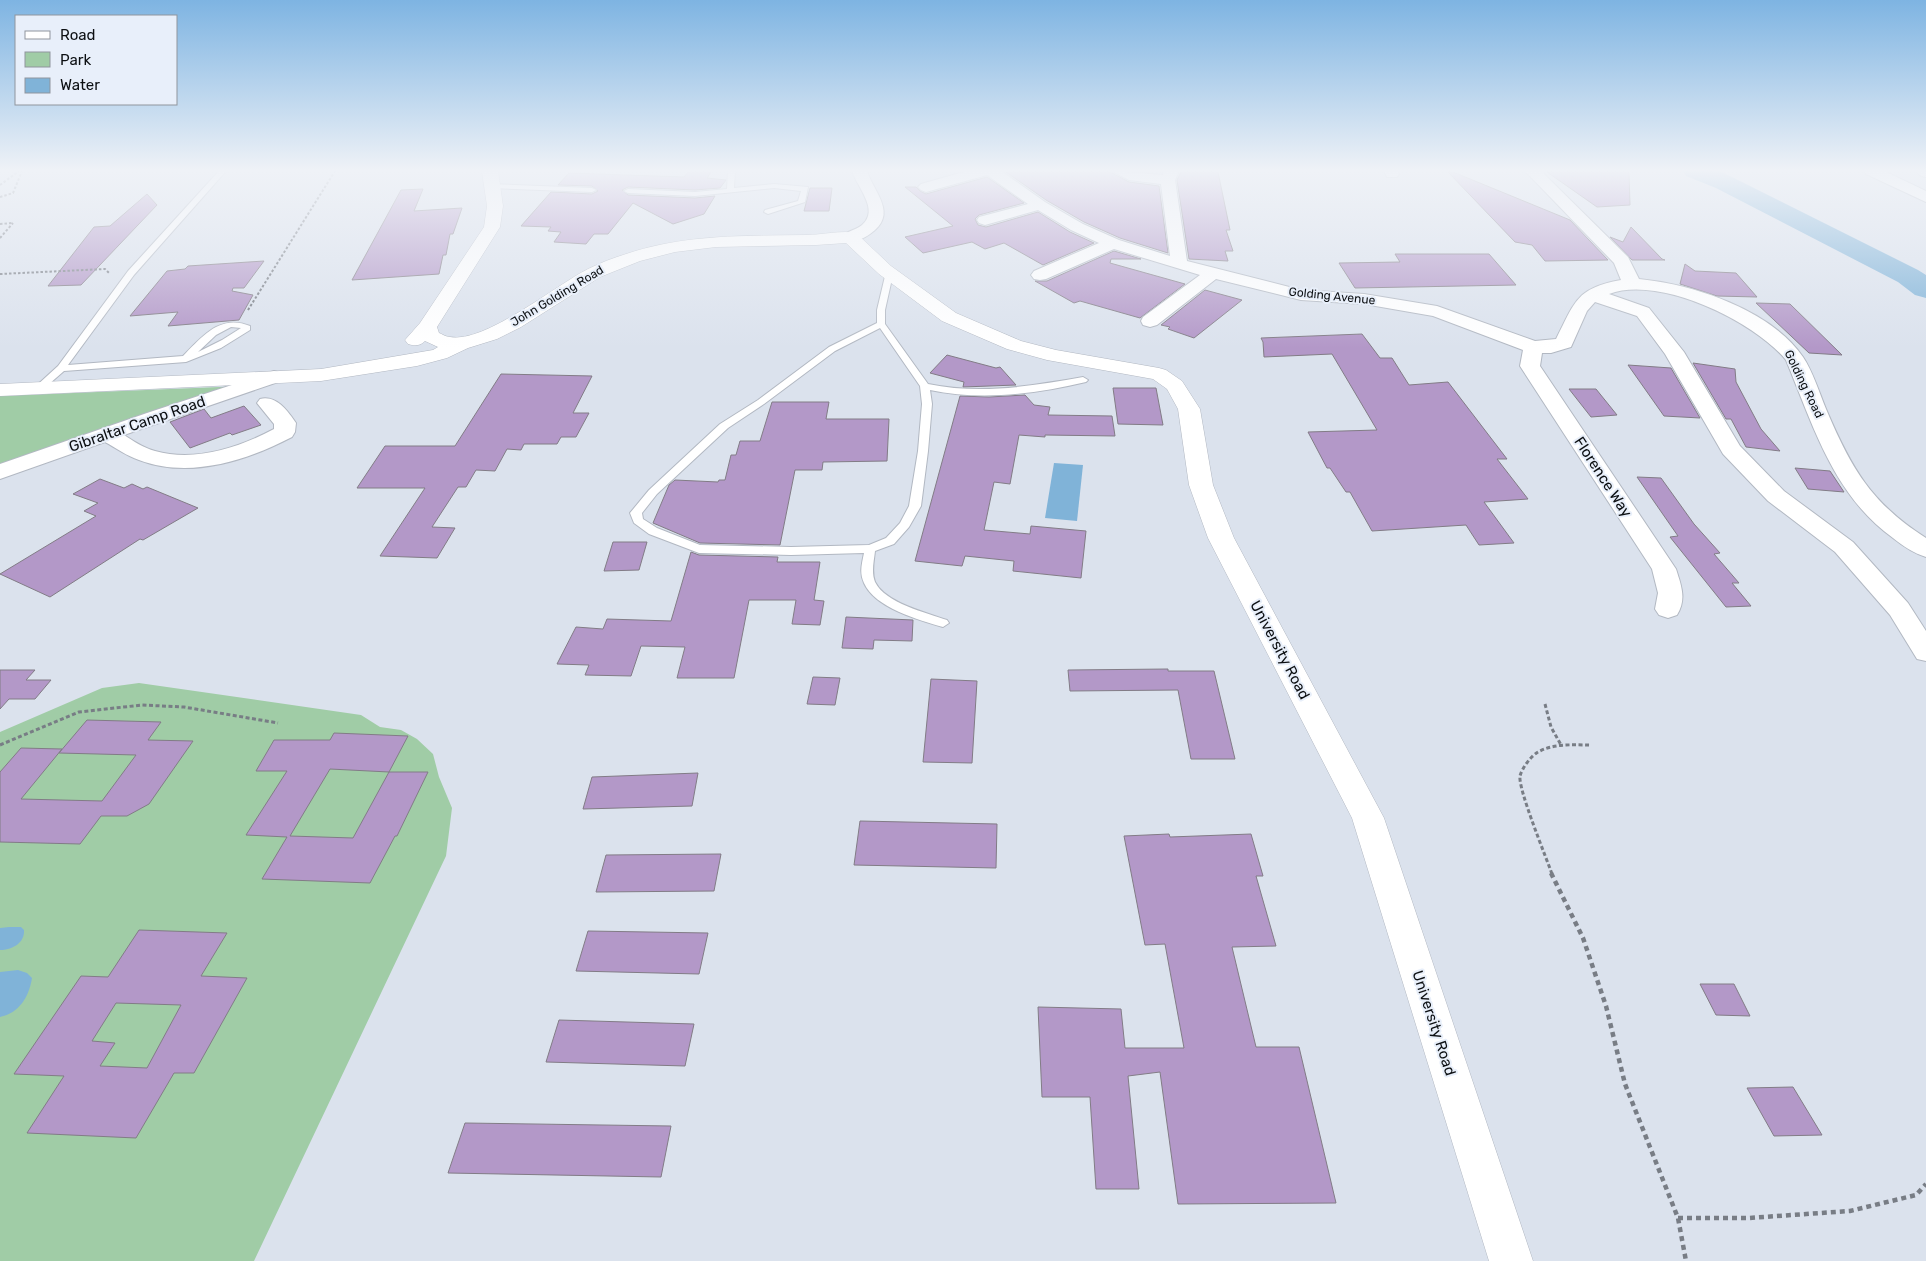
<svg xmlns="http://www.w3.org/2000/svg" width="1926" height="1261" font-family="Rubik,sans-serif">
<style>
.green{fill:#a0cca6}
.water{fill:#80b3d8}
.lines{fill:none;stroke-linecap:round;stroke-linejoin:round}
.river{fill:#80b3d8;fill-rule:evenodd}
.building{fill:#b398c8;stroke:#827c86;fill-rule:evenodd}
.service-casing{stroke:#b2b8c2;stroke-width:2}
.minor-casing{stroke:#b2b8c2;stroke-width:2}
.tertiary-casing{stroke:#b2b8c2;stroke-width:1}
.path-far2{stroke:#787d85;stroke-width:2;stroke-dasharray:2.5 2;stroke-linecap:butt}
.path-far1{stroke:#787d85;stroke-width:3;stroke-dasharray:4 2.5;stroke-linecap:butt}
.path{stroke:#787d85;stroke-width:4.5;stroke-dasharray:5 4;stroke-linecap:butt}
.service{fill:#fff;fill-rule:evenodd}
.minor{fill:#fff;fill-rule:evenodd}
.tertiary{fill:#fff;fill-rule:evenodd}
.labels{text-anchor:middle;stroke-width:4;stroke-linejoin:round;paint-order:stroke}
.far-street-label{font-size:12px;fill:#0c0f12;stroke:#e8effa}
.street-label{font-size:15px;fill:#0c0f12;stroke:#e8effa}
</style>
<rect width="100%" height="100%" fill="#dbe2ed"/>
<g class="green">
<path d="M244 386 0 471V396Z"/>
<path d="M139 683 361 715 380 727 401 730 417 739 433 754 439 777 452 808 446 856 254 1261H0V732L102 688Z"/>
</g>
<g class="water">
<path d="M1054 463 1083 465 1077 521 1045 518Z"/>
<path d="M9 927H21L24 930C25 943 12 950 0 950V928Z"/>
<path d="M18 970 27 973 32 978C29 997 19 1013 0 1017V972Z"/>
</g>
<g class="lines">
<path class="river" d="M1683 171H1719L1734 178 1918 270 1926 275V298L1915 295 1898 282 1716 188 1686 176Z"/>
</g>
<g class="building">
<path d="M688 172H711L707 178 726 180 720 188 695 190 628 187 622 190 628 195 695 198 715 196 704 214 673 224 633 203 608 234H594L586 244 554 242 561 232 548 231 551 227 521 226 551 192 592 194 598 191 592 186 558 185 569 173 684 177Z"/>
<path d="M1006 172H1110L1129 182 1159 186 1168 253 1120 238 1084 222 1046 200Z"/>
<path d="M1181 172H1218L1230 230H1226L1233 251H1225L1228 261 1189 259 1177 180Z"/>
<path d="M1448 172H1453L1570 220 1608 260 1545 261 1532 245 1515 242Z"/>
<path d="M1547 172H1629L1630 205 1597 207Z"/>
<path d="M987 177 1024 203 979 215 975 219 978 225 986 227 1038 212 1070 232 1094 243 1043 265 1004 243 985 249 972 242 923 253 905 237 953 226 905 187H916L920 191 926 194Z"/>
<path d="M810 188H832L829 211H804Z"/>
<path d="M423 189 414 211 462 208 453 234H450L446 255H443L439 274 352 280 401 190Z"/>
<path d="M147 194 157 205 81 285 48 286 94 227 110 226Z"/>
<path d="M1631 227 1662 259 1665 260H1632L1610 237 1623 242Z"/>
<path d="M1114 251 1141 259H1111L1110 263 1185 284 1140 318 1080 301 1074 303 1035 281H1047Z"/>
<path d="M1395 254H1489L1516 285 1355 288 1339 263 1400 262Z"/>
<path d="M264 261 244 288H233L232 291 253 295 239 320 168 326 178 312 130 316 167 271 185 269 188 266Z"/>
<path d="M1685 264 1695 271 1736 273 1757 297 1717 296 1680 284Z"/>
<path d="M1205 290 1242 300 1194 338 1168 329 1170 327 1161 325Z"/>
<path d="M1756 303 1790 304 1842 355 1809 353Z"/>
<path d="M1362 334 1380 358H1392L1409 385 1448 382 1507 459H1497L1528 499 1484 502 1514 543 1479 545 1466 525 1372 531 1350 492H1346L1330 468H1327L1308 432 1377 430 1332 354 1264 357 1263 342 1261 338Z"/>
<path d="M947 355 996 368 1000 367 1016 385 963 387 964 382 930 373Z"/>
<path d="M1693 363 1735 369 1736 382 1753 414 1761 429 1780 451 1746 447 1731 419H1726Z"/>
<path d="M1628 365 1671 368 1700 418 1664 416Z"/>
<path d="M501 374 592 376 573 413H589L576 437H561L557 444H524L521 450 507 449 495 471 476 470 466 487H458L432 527 455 528 437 558 380 556 425 488H357L385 446H455Z"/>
<path d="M1113 388H1156L1163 425 1118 424Z"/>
<path d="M1569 389H1596L1617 415 1591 417Z"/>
<path d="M1025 395 1034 405 1050 407 1048 415 1112 416 1115 436 1045 435V437L1019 435 1010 484 994 482 984 530 1030 534 1031 526 1086 531 1081 578 1013 571 1014 561 965 556 962 566 915 561 960 396 989 397Z"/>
<path d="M772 402H829L826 419H889L887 461 823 462 822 470H795L780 545 700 543 653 523 669 485 675 480 718 482 719 480H725L731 455H736L740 441H760Z"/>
<path d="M244 406 261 425 232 435 230 433 190 448 170 422 204 409 211 418Z"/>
<path d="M1795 468 1830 471 1844 492 1808 489Z"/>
<path d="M1637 477 1661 478 1694 524 1720 553 1714 554 1739 583H1732L1751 606 1726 607 1670 537 1678 536Z"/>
<path d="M100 479 124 488 132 484 143 489 147 487 198 508 143 540 140 539 50 597 0 574 96 516 84 511 98 503 73 494Z"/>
<path d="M613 542H647L639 570 604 571Z"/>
<path d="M691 552 699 555 778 557 777 562H820L814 600 824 601 820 625 792 624 796 600H749L734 678H677L685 647 641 646 631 676 585 675 589 665 557 664 576 627 603 629 607 619 671 621Z"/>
<path d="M846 617 913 620 912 641 874 640 873 649 842 648Z"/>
<path d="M1168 669V671H1214L1235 759H1191L1178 690 1070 691 1068 670Z"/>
<path d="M0 670H35L26 680H51L35 699H9L0 709Z"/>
<path d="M813 677 840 678 835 705 807 704Z"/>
<path d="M931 679 977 681 972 763 923 762Z"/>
<path d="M87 720 161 722 148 740 193 741 149 804 127 816H101L80 844 0 842V772L21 748 62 749 21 799 102 801 136 755 59 753Z"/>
<path d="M334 733 408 736 389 772H428L397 836H395L370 883 262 879 287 837 246 835 287 771H256L274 740H330ZM330 769 389 772 353 838 290 836Z"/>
<path d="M698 773 692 806 583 809 592 777Z"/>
<path d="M860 821 997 824 996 868 854 865Z"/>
<path d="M1169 834 1170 837 1251 834 1263 876H1256L1276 946 1232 947 1256 1047H1299L1336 1203 1178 1204 1160 1072 1128 1076 1139 1189H1096L1090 1097H1042L1038 1007 1121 1009 1125 1048H1184L1165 944 1145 945 1124 836Z"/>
<path d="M721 854 714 891 596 892 606 855Z"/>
<path d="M139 930 227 933 201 976 247 978 194 1073H174L136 1138 27 1133 64 1076 14 1074 81 976 108 977ZM116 1003 181 1005 147 1068 100 1066 115 1043 92 1041Z"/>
<path d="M588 931 708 933 699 974 576 971Z"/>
<path d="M1700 984H1734L1750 1016 1716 1015Z"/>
<path d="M559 1020 694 1024 685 1066 546 1062Z"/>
<path d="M1793 1087 1822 1135 1774 1136 1747 1088Z"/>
<path d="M465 1123 671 1126 661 1177 448 1173Z"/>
</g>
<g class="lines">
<defs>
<g id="service">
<path d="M219 171H226L134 275 68 365 183 356C203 336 220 314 250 326V330L221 348 186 362 64 371 41 391H35V387L58 366 128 271ZM231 327 241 328 222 340 198 352 216 335Z"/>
<path d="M728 171H735L734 188 774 184 808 187 805 202 768 214 764 212 765 210 798 201 801 191 774 188 695 196 628 193 624 191 628 189 695 192 727 189Z"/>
<path d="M489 184 592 188 596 190 592 192 492 188 488 186Z"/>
<path d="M886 272 893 274 885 310V324L928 384C981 395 1031 386 1083 377L1088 380 1086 382C1036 394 981 401 930 390L932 404 928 451 921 506 909 527 894 544 875 551C874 561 871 572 875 582 885 603 927 613 947 620L949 623 943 627C919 620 875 608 864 583 859 573 862 563 864 553L791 555 699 553 649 534 634 523 630 513 649 490 720 424 758 400 829 347 877 323V310ZM880 328 920 386 922 404 918 451 909 506 900 523 886 538 869 545 791 547 700 545 657 528 643 519 642 513 657 494 728 428 764 404 835 351Z"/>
</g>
<g id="minor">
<path d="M852 171H867C874 193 899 214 870 234 863 239 853 243 844 240L842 237C846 231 856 230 862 225 880 210 857 187 852 171Z"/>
<path d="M967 171H1001L1045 202 1083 224 1119 240 1170 256 1161 184 1129 180 1112 171 1163 175 1164 171H1179L1175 180 1187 261 1301 290 1364 294 1437 306 1535 341 1556 339C1575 302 1576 288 1621 280L1614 263 1525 171H1541L1628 257 1639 279C1693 284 1771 310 1803 357 1813 372 1819 392 1826 409 1851 468 1871 503 1926 538V557C1913 553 1903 546 1893 538 1833 495 1813 425 1786 360 1754 321 1659 275 1609 294L1649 308 1684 352 1740 446 1784 491 1853 542 1908 603 1926 631V661L1917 659 1890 615 1835 552 1768 501 1723 454 1665 354 1637 316 1595 302 1587 311 1571 347 1551 353H1542L1540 366 1676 569C1681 585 1687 599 1677 615L1668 618 1659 615 1655 609 1658 593 1652 569 1520 366 1523 350 1433 316 1364 304 1301 300 1216 279 1157 325 1150 327 1143 325 1141 321 1143 317 1200 275 1114 249 1046 279 1040 280 1034 279 1031 275 1034 271 1099 243 1071 230 1038 210 985 225 979 223 977 220 979 217 1028 204 987 175 926 192 921 190 918 187 921 184Z"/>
<path d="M1384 171H1398L1399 174 1397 177H1387Z"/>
<path d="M1864 171H1884L1926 191V202L1866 174Z"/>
<path d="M1916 171H1926V177L1921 176Z"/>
<path d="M274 371 281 373 284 377 281 381 124 435C133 441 144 448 155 451 195 462 238 448 274 429V424L257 403 260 399C276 395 287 410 296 423L295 432 292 437C246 461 189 479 139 460 127 456 116 448 105 442L0 479V464L147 413Z"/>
</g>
<path id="tertiary" d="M482 171H498L503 206 500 227 437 327 439 333C442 334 446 337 450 337 484 344 556 285 588 269 600 263 613 258 626 254 686 234 746 236 807 235 822 235 841 230 856 233L891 266 956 313 1021 341 1056 350 1159 368 1166 370 1182 381 1200 409 1213 485 1234 538 1384 818 1533 1261H1489L1352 818 1208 538 1189 485 1178 409 1167 389 1153 379 1047 360 1007 349 942 321 879 274 846 243 816 245 716 247 675 252 640 261 600 277 521 327 497 339 468 348 447 358 417 366 321 381 0 396V384L321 369 433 350 438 347 425 341C420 346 415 346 408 344L405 340 420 323 484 227 487 206Z"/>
</defs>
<use href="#service" class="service-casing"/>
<use href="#minor" class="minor-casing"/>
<use href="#tertiary" class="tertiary-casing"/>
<g class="path-far2">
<path d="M0 185 19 171"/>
<path d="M0 197 13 193 22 171"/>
<path d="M0 224 12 223"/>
<path d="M0 238 13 223"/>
<path d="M0 274 105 269 110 274"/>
<path d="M248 310 335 171"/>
</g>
<g class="path-far1">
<path d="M1545 704 1551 727 1561 745"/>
<path d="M0 745 79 712 142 705 184 707 278 723"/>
<path d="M1552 874C1546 857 1518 789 1520 776 1522 768 1531 756 1538 752 1554 743 1574 745 1591 745"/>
</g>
<g class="path">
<path d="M1551 873 1583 938 1606 1006 1625 1084 1678 1218 1686 1261"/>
<path d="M1678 1218H1749L1850 1211 1916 1195 1926 1184"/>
</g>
<use href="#service" class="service"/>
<use href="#minor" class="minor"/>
<use href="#tertiary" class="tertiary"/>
</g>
<linearGradient id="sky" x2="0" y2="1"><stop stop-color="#7eb4e2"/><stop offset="0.49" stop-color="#eff2f7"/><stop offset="1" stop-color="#eff2f7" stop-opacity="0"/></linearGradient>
<rect width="1926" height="348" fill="url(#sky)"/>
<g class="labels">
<g class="far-street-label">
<text transform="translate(557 296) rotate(-31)" y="4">John Golding Road</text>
<text transform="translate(1332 296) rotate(6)" y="4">Golding Avenue</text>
<text transform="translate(1804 384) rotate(64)" y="4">Golding Road</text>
</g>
<g class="street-label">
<text transform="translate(137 424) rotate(-19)" y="5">Gibraltar Camp Road</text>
<text transform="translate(1603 477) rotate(57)" y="5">Florence Way</text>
<text transform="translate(1280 650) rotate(62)" y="5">University Road</text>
<text transform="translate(1434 1023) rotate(72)" y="5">University Road</text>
</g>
</g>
<rect x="15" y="15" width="162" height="90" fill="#e8effa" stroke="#90959d"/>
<rect x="25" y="31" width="25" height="8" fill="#ffffff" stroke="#90959d"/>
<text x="60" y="40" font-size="15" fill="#0c0f12">Road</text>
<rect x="25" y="52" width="25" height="15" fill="#a0cca6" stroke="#90959d"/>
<text x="60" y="65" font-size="15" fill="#0c0f12">Park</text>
<rect x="25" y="78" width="25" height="15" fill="#80b3d8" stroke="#90959d"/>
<text x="60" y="90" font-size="15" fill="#0c0f12">Water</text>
</svg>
